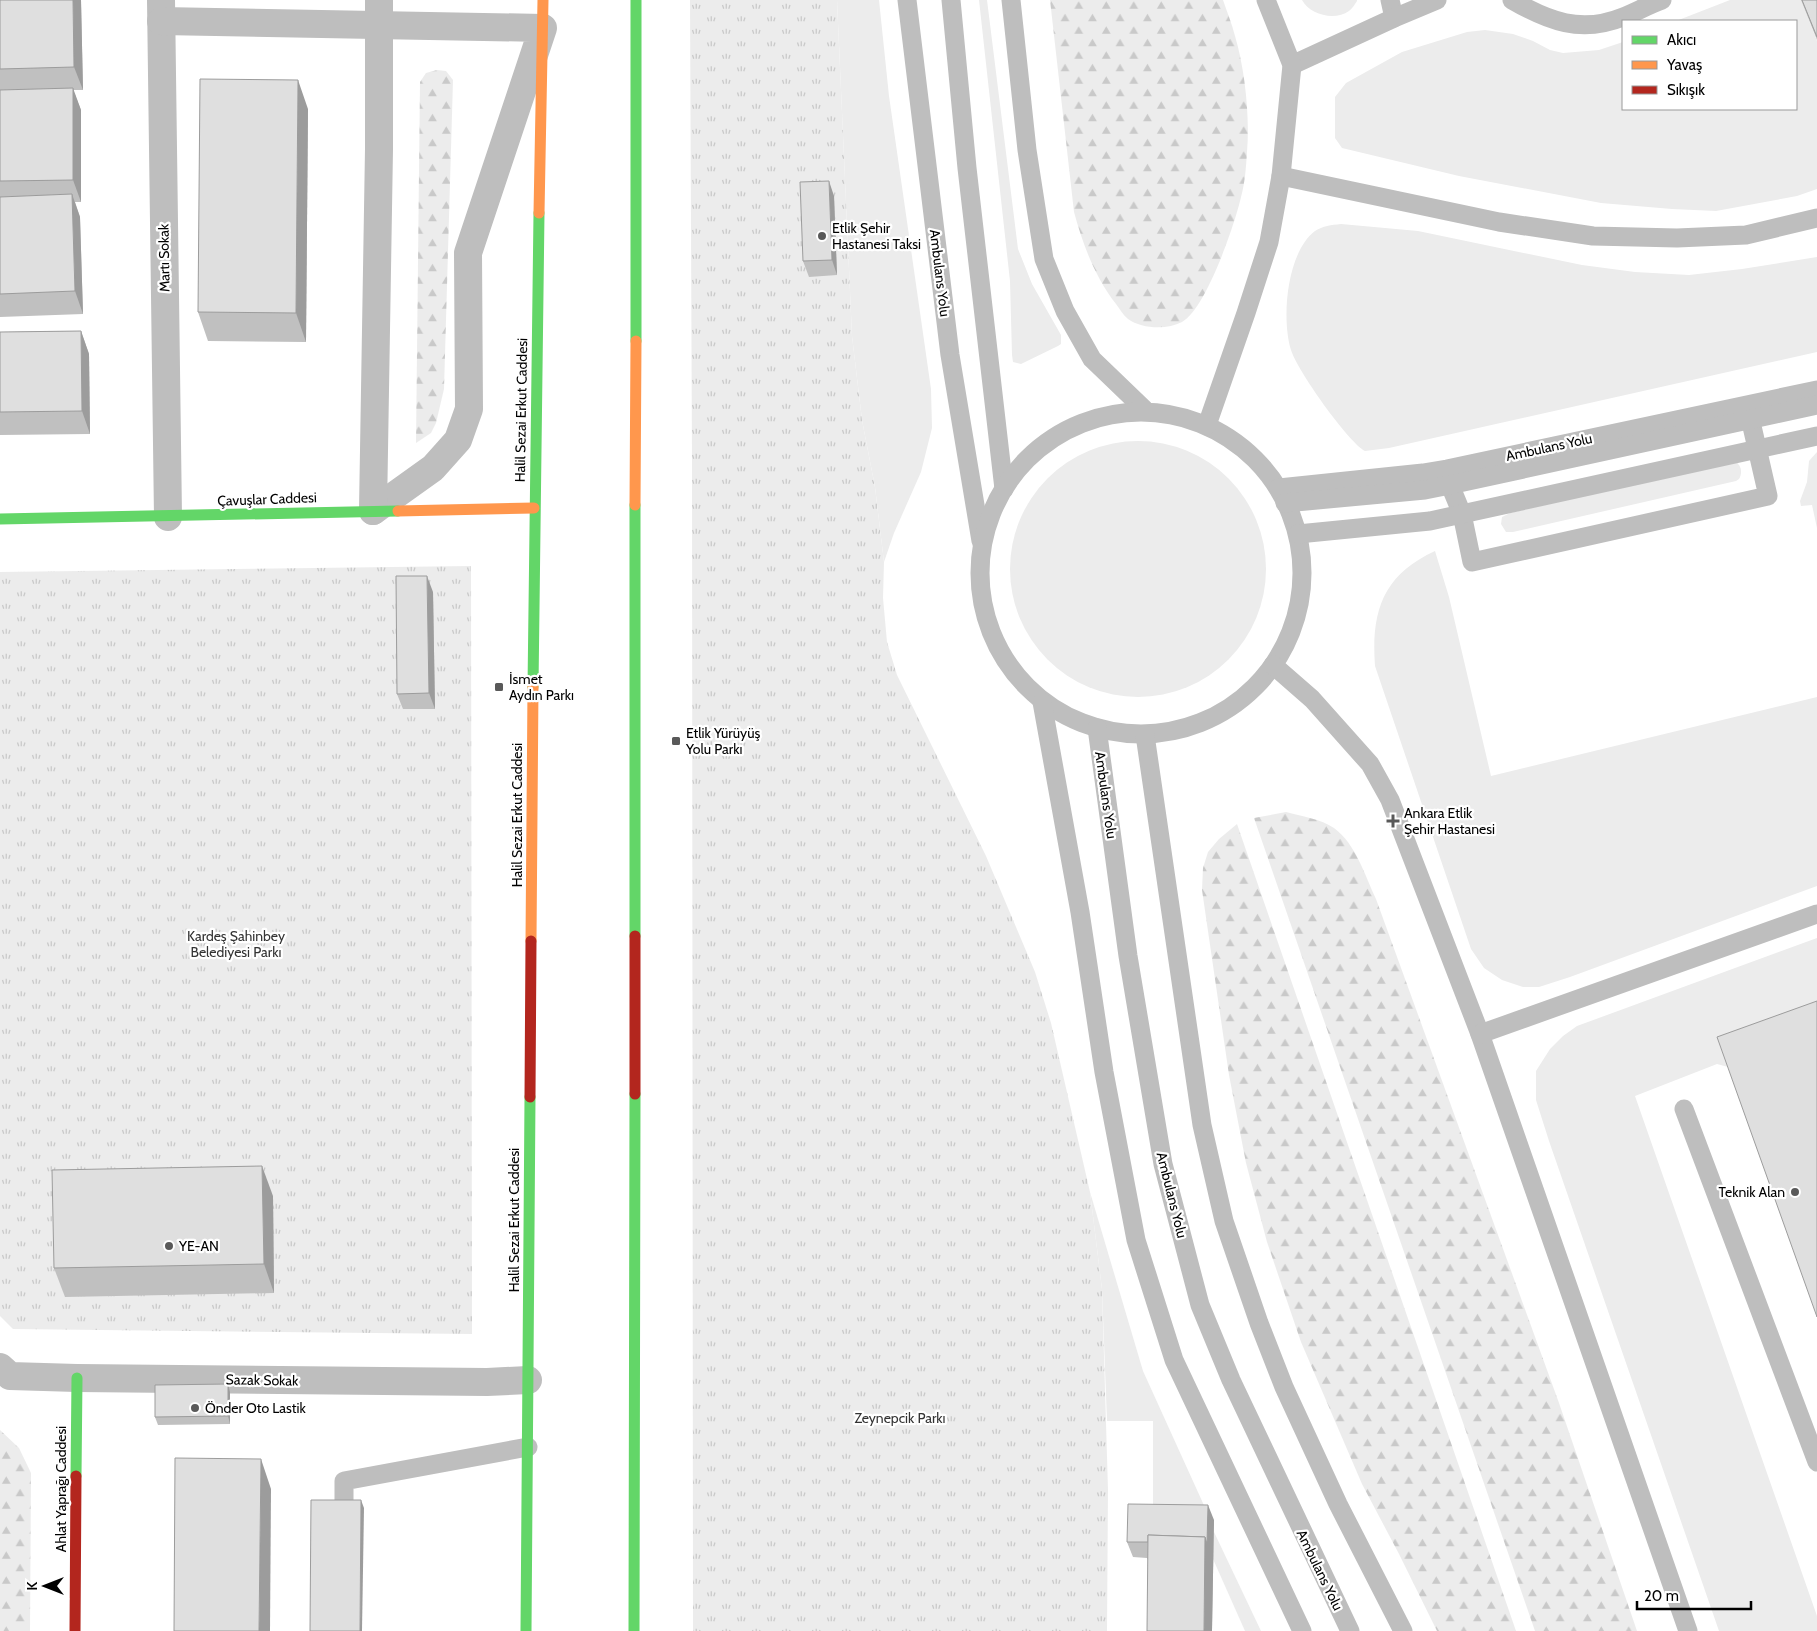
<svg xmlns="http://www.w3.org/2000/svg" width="1817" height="1631" font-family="Cabin,sans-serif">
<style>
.grass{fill:#ececec}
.forest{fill:url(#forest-firs)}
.park{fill:url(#park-tufts)}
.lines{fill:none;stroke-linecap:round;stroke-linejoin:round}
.lane{stroke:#bebebe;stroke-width:19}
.street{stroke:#bebebe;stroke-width:28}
.fast{stroke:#63d668;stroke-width:11}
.slow{stroke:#ff974d;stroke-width:11}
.jam{stroke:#b3261e;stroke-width:11}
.wall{fill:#c0c0c0}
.shaded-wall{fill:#9c9c9c}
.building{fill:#dfdfdf;stroke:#9c9c9c}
.poi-dot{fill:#595959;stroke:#fff;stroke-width:2}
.labels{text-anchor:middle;stroke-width:4.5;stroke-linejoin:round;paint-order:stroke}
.poi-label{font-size:14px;fill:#000;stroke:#fff;text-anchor:start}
.street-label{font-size:14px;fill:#000;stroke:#fff}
.park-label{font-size:14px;fill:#333;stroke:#fff}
</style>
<defs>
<pattern id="forest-firs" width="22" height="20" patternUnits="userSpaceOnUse" patternTransform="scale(1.25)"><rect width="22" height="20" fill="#ececec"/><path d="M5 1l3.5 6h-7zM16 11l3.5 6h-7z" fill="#c9c9c9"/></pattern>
<pattern id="park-tufts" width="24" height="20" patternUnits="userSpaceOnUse" patternTransform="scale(1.25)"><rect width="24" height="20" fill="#ececec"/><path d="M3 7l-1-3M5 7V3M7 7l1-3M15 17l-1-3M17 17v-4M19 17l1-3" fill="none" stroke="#c9c9c9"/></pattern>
</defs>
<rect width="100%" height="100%" fill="#fff"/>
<g class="grass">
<path d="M837 0H879L889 96 931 389 932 428 921 472 894 533 884 562 875 487 862 420 852 336Z"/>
<path d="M979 0H987L1018 249 1032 284 1061 335V344L1058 346 1021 364 1013 362 1012 355 1010 281Z"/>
<path d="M1302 0H1357V1C1355 4 1352 9 1349 11 1335 21 1310 15 1302 0Z"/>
<path d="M1730 0H1801L1817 41V189L1797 196 1716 211 1672 209 1601 203 1459 176 1342 148 1335 138V97L1346 83 1402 52 1467 32 1485 30 1513 34 1533 41 1550 50 1563 53 1599 50 1623 42V109H1796V21H1676Z"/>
<path d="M1341 224 1418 231 1582 265 1635 272 1689 275 1742 269 1817 257V352L1389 448 1365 451C1348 442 1297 370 1291 350 1281 318 1287 252 1315 231 1323 226 1331 225 1341 224Z"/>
<circle cx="1138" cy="569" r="128"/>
<path d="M1817 452V528L1812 505 1801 506 1800 501 1807 482 1809 461Z"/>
<path d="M1735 461C1741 465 1743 472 1739 479L1736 481 1513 532H1506L1501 524 1502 517 1510 513Z"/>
<path d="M1435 551 1449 597 1491 776 1817 697V886L1570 977 1539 987H1523L1502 980 1484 968 1471 949 1375 666C1371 611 1383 575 1435 551Z"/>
<path d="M1817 938V1034L1728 1067 1717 1064 1635 1096 1817 1616V1631H1719L1549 1141 1536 1100V1071L1550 1049 1563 1036 1577 1026Z"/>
<path d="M1090 1192 1143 1371 1207 1512 1153 1519V1421H1107L1102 1289Z"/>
<path d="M1214 1532 1261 1631H1245L1213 1559Z"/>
</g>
<g class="forest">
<path d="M1050 0H1223C1227 12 1232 24 1235 36 1245 70 1250 116 1247 152 1246 167 1245 183 1241 197 1235 224 1206 309 1182 322 1167 330 1142 329 1128 319 1123 315 1120 309 1116 304 1095 277 1083 245 1074 212Z"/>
<path d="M437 70 446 71 453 80 444 389 436 423 431 433 416 443 420 82 426 73Z"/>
<path d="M1286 812C1301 816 1321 819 1334 828 1356 844 1365 876 1376 899L1559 1403 1637 1631H1535L1254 818Z"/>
<path d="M1237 824 1516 1631H1437L1399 1554 1362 1484 1301 1342 1267 1242 1246 1163 1229 1075 1202 890 1203 868 1208 852 1219 839Z"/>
<path d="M0 1430 19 1448 31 1473 30 1631H0Z"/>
</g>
<g class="park">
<path d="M690 0H837L852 336 862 420 875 487 884 562 883 598 887 642 897 675 986 856 1035 972 1051 1023 1090 1192 1102 1289 1108 1490 1107 1631H693L692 461Z"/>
<path d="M471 566 472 1334 13 1329 0 1316V572Z"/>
</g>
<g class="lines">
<g class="lane">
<path d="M907 0 950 355 981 541"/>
<path d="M951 0 967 168 1004 489"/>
<path d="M1011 0 1027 150 1044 259 1065 311 1092 359 1144 409"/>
<path d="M1390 0 1394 18"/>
<path d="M1512 0C1548 21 1581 34 1623 17 1636 12 1648 5 1662 0"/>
<path d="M1292 65 1394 18 1437 0"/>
<path d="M1281 176 1499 222 1593 236 1677 238 1746 235 1817 218"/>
<circle cx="1141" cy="573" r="161"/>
<path d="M1207 425 1246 313 1269 242 1281 176 1292 65 1266 0"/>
<path d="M1448 475 1450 485 1462 514 1472 562 1768 496 1748 409"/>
<path d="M1279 488 1423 473 1447 469 1817 390"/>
<path d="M1285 503 1425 490 1450 485 1817 405"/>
<path d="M1298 534 1430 521 1817 436"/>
<path d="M1273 665 1312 699 1370 764 1390 800 1480 1034 1688 1631"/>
<path d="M1042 702 1080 912 1104 1072 1136 1240 1174 1360 1302 1631"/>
<path d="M1097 728 1128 956 1163 1164 1200 1305 1231 1380 1350 1631"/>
<path d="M1145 735 1202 1125 1224 1221 1259 1323 1284 1387 1338 1504 1403 1631"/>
<path d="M1480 1034 1817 914"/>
<path d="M1684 1109 1817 1462"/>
<path d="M344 1526V1481L528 1447"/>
</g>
<g class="street">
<path d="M161 0 168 517"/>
<path d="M161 21 543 28 468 253 469 409 458 440 433 468 373 511"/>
<path d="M373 511 379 149V0"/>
<path d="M0 1367 10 1376 77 1378 487 1382 528 1380"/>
</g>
<g class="fast">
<path d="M636 341V0"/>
<path d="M0 519 398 511"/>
<path d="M533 687 539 213"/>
<path d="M635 936V505"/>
<path d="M76 1476 77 1378"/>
<path d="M526 1631 530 1097"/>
<path d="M634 1631 635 1094"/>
</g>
<g class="slow">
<path d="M539 213 543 0"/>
<path d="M635 505 636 341"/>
<path d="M398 511 534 508"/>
<path d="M531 941 533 687"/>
</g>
<g class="jam">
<path d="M635 1094V936"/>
<path d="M530 1097 531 941"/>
<path d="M75 1631 76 1476"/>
</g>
</g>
<g class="wall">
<path d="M0 0H81L83 90H73L81 110V202H75L80 217 83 314 0 317Z"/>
<path d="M1801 0H1817V40Z"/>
<path d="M308 109 306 342 208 341 198 312Z"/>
<path d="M834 196 837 275 809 277 803 261Z"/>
<path d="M81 331 89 354 90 434 0 435V332Z"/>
<path d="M433 592 435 709H403L397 694Z"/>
<path d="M273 1196 274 1293 65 1297 54 1268Z"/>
<path d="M228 1384 230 1392V1424L158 1425 155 1417Z"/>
<path d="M1214 1520 1212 1631 1147 1558 1133 1557 1127 1542Z"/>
</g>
<g class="shaded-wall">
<path d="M73 0H81L83 90 74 67Z"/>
<path d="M298 80 308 109 306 342 296 313Z"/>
<path d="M73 88 81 110V202L73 180Z"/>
<path d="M829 181 834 196 837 275 832 260Z"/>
<path d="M72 194 80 217 83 314 75 291Z"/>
<path d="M81 331 89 354 90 434 82 411Z"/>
<path d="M427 576 433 592 435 709 429 693Z"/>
<path d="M262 1166 273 1196 274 1293 264 1264Z"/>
<path d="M228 1384 230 1392V1424L228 1416Z"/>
<path d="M261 1459 271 1489 270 1631H259Z"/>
<path d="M361 1500 364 1508 362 1631H360Z"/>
<path d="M1208 1505 1214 1520 1212 1631H1204L1205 1537Z"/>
</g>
<g class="building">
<path d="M0 0H73L74 67 0 69Z"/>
<path d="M1802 0H1817V37Z"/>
<path d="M200 79 298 80 296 313 198 312Z"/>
<path d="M73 88V180L0 181V90Z"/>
<path d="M829 181 832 260 803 261 800 182Z"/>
<path d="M72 194 75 291 0 294V197Z"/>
<path d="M81 331 82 411 0 412V332Z"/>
<path d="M396 576H427L429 693 397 694Z"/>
<path d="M1817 1001V1317L1717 1037Z"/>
<path d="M262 1166 264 1264 54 1268 52 1170Z"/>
<path d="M228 1384V1416L155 1417V1385Z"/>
<path d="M175 1458 261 1459 259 1631H174Z"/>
<path d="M311 1500H361L360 1631H310Z"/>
<path d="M1128 1504 1208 1505 1207 1544 1205 1537 1148 1535V1542H1127Z"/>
<path d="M1148 1535 1205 1537 1204 1631H1147Z"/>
</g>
<g class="poi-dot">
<circle cx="822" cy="236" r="5"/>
<rect x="494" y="682" width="10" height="10" rx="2.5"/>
<rect x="671" y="736" width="10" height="10" rx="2.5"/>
<path d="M1390.5 813.5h5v5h5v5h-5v5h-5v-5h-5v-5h5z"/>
<circle cx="1795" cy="1192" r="5"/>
<circle cx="169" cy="1246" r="5"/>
<circle cx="195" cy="1408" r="5"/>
</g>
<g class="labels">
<g class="poi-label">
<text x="832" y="233">Etlik Şehir<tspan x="832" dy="16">Hastanesi Taksi</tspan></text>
<text x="509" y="684">İsmet<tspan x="509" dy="16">Aydın Parkı</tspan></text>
<text x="686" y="738">Etlik Yürüyüş<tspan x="686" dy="16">Yolu Parkı</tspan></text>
<text x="1404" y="818">Ankara Etlik<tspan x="1404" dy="16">Şehir Hastanesi</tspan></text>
<text x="1785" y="1197" text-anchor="end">Teknik Alan</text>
<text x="179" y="1251">YE-AN</text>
<text x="205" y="1413">Önder Oto Lastik</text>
</g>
<g class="street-label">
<text transform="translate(164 258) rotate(-91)" y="5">Martı Sokak</text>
<text transform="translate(940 273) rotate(83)" y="5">Ambulans Yolu</text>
<text transform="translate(521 410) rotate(-89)" y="5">Halil Sezai Erkut Caddesi</text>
<text transform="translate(1549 447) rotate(-12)" y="5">Ambulans Yolu</text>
<text transform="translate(267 499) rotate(-2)" y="5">Çavuşlar Caddesi</text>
<text transform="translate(1106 795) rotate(82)" y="5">Ambulans Yolu</text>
<text transform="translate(517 815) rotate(-90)" y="5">Halil Sezai Erkut Caddesi</text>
<text transform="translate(1172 1195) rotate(76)" y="5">Ambulans Yolu</text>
<text transform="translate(514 1220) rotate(-90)" y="5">Halil Sezai Erkut Caddesi</text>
<text transform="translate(262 1380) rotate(1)" y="5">Sazak Sokak</text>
<text transform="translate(61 1489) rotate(-90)" y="5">Ahlat Yaprağı Caddesi</text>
<text transform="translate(1320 1570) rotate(64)" y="5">Ambulans Yolu</text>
</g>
<g class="park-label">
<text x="236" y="941">Kardeş Şahinbey<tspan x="236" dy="16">Belediyesi Parkı</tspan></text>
<text x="900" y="1423">Zeynepcik Parkı</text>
</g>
</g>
<rect x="1622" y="20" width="175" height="90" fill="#ffffff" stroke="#999999"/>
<rect x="1632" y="36" width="25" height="8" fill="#63d668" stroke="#999999"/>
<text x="1667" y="45" font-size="15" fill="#000000">Akıcı</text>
<rect x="1632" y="61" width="25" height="8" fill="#ff974d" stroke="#999999"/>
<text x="1667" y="70" font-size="15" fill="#000000">Yavaş</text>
<rect x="1632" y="86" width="25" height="8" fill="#b3261e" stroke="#999999"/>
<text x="1667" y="95" font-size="15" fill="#000000">Sıkışık</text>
<g transform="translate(45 1586) rotate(270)" stroke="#ffffff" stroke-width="4" paint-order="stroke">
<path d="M0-4L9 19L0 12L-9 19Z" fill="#000000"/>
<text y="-8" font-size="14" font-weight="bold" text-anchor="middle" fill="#000000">K</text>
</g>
<path d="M1637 1601v8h114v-8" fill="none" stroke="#000000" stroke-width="2.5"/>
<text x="1644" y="1601" font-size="15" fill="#000000" stroke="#ffffff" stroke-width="4" paint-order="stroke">20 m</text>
</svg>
